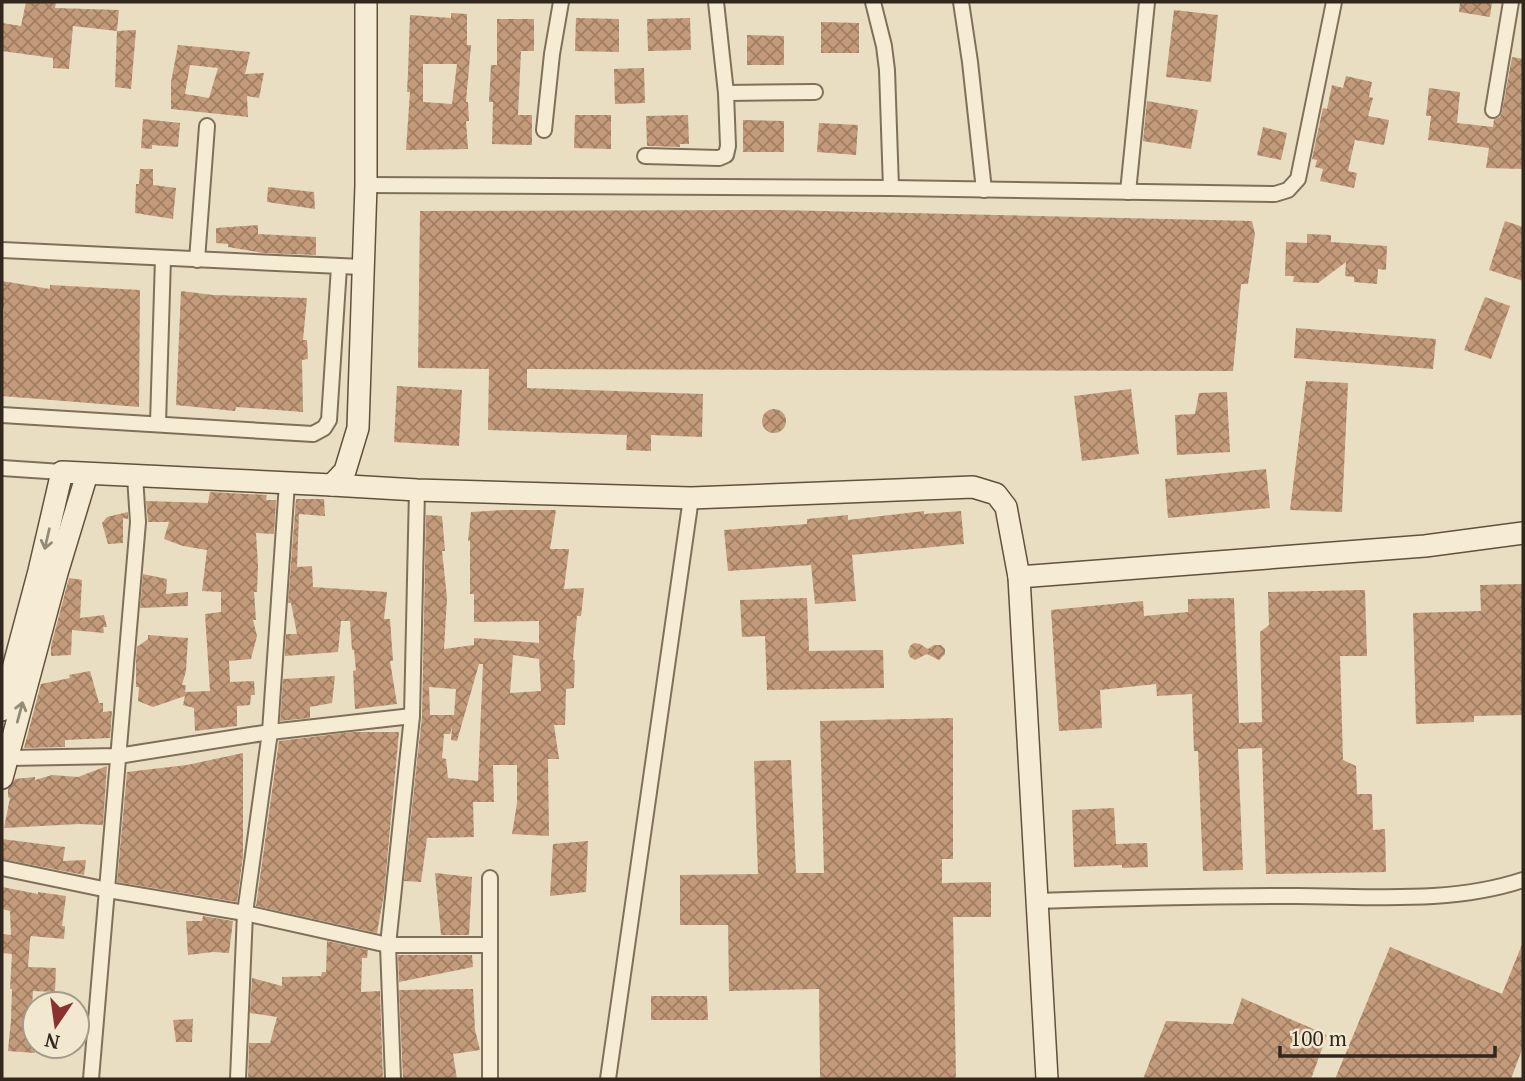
<svg xmlns="http://www.w3.org/2000/svg" width="1525" height="1081" font-family="'PT Serif',serif">
<style>
.building{fill:url(#building-cross-hatch);fill-rule:evenodd}
.lines{fill:none;stroke-linecap:round;stroke-linejoin:round}
.street-casing{stroke:#80705a;stroke-width:18}
.secondary-casing{stroke:#62513e;stroke-width:24}
.street{stroke:#f5ecd3;stroke-width:14}
.secondary{stroke:#f5ecd3;stroke-width:21}
.oneway{stroke:#938a78}
</style>
<defs>
<pattern id="building-cross-hatch" width="8" height="8" patternUnits="userSpaceOnUse" patternTransform="scale(1.75)"><rect width="8" height="8" fill="#c39b7a"/><path d="M0 0l8 8M0 8l8-8" fill="none" stroke="#9f7e63"/></pattern>
</defs>
<rect width="100%" height="100%" fill="#e9dec1"/>
<g class="building">
<path d="M26 2H56L55 8 119 10 117 31 73 26 69 69 53 68V58L2 51V23L21 26Z"/>
<path d="M1460 2H1492L1490 17 1459 12Z"/>
<path d="M1174 10 1218 15 1211 82 1166 77Z"/>
<path d="M451 13 467 14V45H471L466 102H468L469 121H466L468 149 406 150 410 92H407L408 72 410 15 451 18ZM423 64H457L452 104 423 102Z"/>
<path d="M576 18 619 19V52L575 51Z"/>
<path d="M690 18 691 50 648 51 647 19Z"/>
<path d="M497 19H534V51H521L518 115H532V145L492 144 493 102H489L491 65H497Z"/>
<path d="M821 22 859 23V53H821Z"/>
<path d="M136 30 131 89 115 87 117 31Z"/>
<path d="M747 35 784 36V65H747Z"/>
<path d="M178 45 250 52 245 74 264 73 259 98 247 96 248 117 171 109V82ZM190 65 218 68 209 98 185 94Z"/>
<path d="M1512 57 1523 59V169L1486 168 1489 148 1428 140 1431 116H1426L1429 88 1460 92 1457 123 1493 127 1494 119 1500 117 1502 112Z"/>
<path d="M644 68 645 103 615 104 614 69Z"/>
<path d="M1346 76 1372 82 1369 97 1373 98 1368 116 1389 120 1384 145 1355 140 1348 171 1357 173 1354 188 1320 181 1323 169 1315 167 1317 160 1312 159 1323 108 1327 109 1332 85 1343 88Z"/>
<path d="M1147 101 1198 110 1191 149 1143 141Z"/>
<path d="M575 115H611V149L574 148Z"/>
<path d="M688 115 689 144H680V147L647 146 646 116Z"/>
<path d="M143 119 180 123 178 147 152 145V149L141 148Z"/>
<path d="M743 120 784 121V152H743Z"/>
<path d="M819 123 858 125 856 155 817 152Z"/>
<path d="M1263 127 1287 133 1281 160 1257 155Z"/>
<path d="M140 169H153V185L176 188 173 219 135 213 136 184H139Z"/>
<path d="M268 187 314 192 315 209 267 202Z"/>
<path d="M778 210 1252 221 1255 234 1248 284H1241L1233 371 527 369V388L703 394 702 437 651 435V451L626 450 627 435 488 430 489 369 418 368 420 211Z"/>
<path d="M1505 221 1523 227V281L1489 270Z"/>
<path d="M258 225V234L316 237V255L263 253 228 247V244L216 243V228Z"/>
<path d="M1307 234 1331 235V242L1387 246 1386 270 1378 269 1377 284 1354 282V277L1345 276 1346 262 1318 283 1293 282 1294 276H1285L1286 242 1307 243Z"/>
<path d="M2 281 50 289V285L140 290 139 407 2 396 4 308H2Z"/>
<path d="M181 291 213 295 307 298 303 340H307L308 359 302 360 303 412 236 407 235 411 176 405Z"/>
<path d="M1485 297 1510 306 1491 359 1464 350Z"/>
<path d="M1296 328 1436 339 1433 369 1294 358Z"/>
<path d="M1306 381 1348 383 1342 512 1290 510Z"/>
<path d="M397 386 462 390 459 446 394 442Z"/>
<path d="M1131 389 1139 454 1082 461 1074 396Z"/>
<path d="M1227 392 1230 452 1177 455 1175 415 1195 414 1199 393Z"/>
<circle cx="774" cy="421" r="12"/>
<path d="M1266 469 1270 508 1168 518 1165 479Z"/>
<path d="M210 492 267 495 266 500H276L274 534 256 533 258 566 257 592H254L256 620H253L257 636 251 659 229 661 230 682 254 681 255 695H251L250 705 237 706V726L195 731 194 708 183 705 185 696 153 707 138 701 139 687H136V659L137 647 148 639V635L188 638 186 671 182 685H186L185 692 210 691 205 614 221 612V592L202 591 207 550 183 546 164 539 169 522H148L146 501 208 503Z"/>
<path d="M296 499H324L325 516 299 514 297 567 312 566 313 587 387 592 384 619H390L393 661H390L397 704 355 709 353 671 356 670 354 650H352L350 621H341L338 652 285 656 286 634H297L291 603H288Z"/>
<path d="M504 510H556L550 549H569L564 589 584 588 581 616H577L573 660H575L574 688 566 689 565 725H554L559 759H548L549 836 512 834 517 803V765H493L494 802H473L474 837 427 838 421 882 404 881 422 716 426 515 442 516 445 551H442L447 598 444 649 474 645V638L539 643V621L474 622V594H470V540L468 541 471 512ZM513 655 539 659 541 691 510 693ZM479 664H483L478 781 448 778 446 759 442 758 444 734H450L452 727 451 740 457 741ZM429 687 456 689 454 715H430Z"/>
<path d="M924 511V514L961 511 964 544 852 555 856 601 815 604 811 565 728 571 724 530 807 524V519L848 515V520Z"/>
<path d="M128 512V519L123 518V543L108 544 102 523 107 517Z"/>
<path d="M143 574 167 579 166 594 188 592V606L140 608Z"/>
<path d="M69 578 82 580 80 618 104 615 107 627H103L104 633 72 630 71 655 51 656V646Z"/>
<path d="M1523 584V715L1474 716V722L1416 724 1413 613 1481 611 1480 585Z"/>
<path d="M1365 590 1367 656H1340L1343 760 1356 766 1357 794H1372L1373 830 1385 829 1386 872 1266 874 1262 748 1238 749 1243 870 1203 871 1198 751H1194L1192 694 1157 696 1156 684 1100 690 1102 728 1059 731 1051 610 1143 601 1144 616 1188 612V599L1234 598 1239 723 1262 722 1260 632 1269 625 1268 592Z"/>
<path d="M807 598 809 651 883 650 884 688 767 690 765 636 742 637 740 600Z"/>
<path d="M914 643 920 644 928 649 934 645H941L945 649V654L939 660 927 654 915 660 910 657 908 652 910 646Z"/>
<path d="M90 671 99 703H103V712L112 711 110 738 65 740V747L24 748 41 684 70 678 69 675Z"/>
<path d="M335 676 332 703 310 707V718L280 721 283 679Z"/>
<path d="M953 718V859H942V883L991 882V917H953L956 1079H820L819 989 729 991 728 925H680V875L758 874 754 761 791 760 796 873H824L820 721Z"/>
<path d="M353 732H399L384 894 377 933 256 906 279 741Z"/>
<path d="M243 753V855L237 902 117 882 127 772 187 765Z"/>
<path d="M107 766 103 825 79 824 4 828 10 798 8 797V789L15 779 35 777V780L52 775 78 777Z"/>
<path d="M1114 808 1116 844 1147 843 1148 867 1122 868V865L1074 867 1072 810Z"/>
<path d="M2 839 65 847 63 861 86 860 84 875 2 859Z"/>
<path d="M588 841 586 892 550 896 553 844Z"/>
<path d="M435 873 472 877 469 935H441Z"/>
<path d="M2 887 38 894V892L66 896 62 926H65L64 939 31 936 30 940 28 967 56 968 55 992 33 991 31 1024H35V1053L8 1051 11 1020 12 989H10L12 954 2 953V934L11 935 10 911 2 909Z"/>
<path d="M203 916 233 921 229 953 213 952 188 955 186 921H202Z"/>
<path d="M327 941 368 950 367 958H362L361 992 380 991 383 1079H248L249 1043H270L277 1017 250 1013 252 978 282 986V977L321 976 322 972H326Z"/>
<path d="M1523 942V1047L1511 1079H1335L1390 947 1502 994Z"/>
<path d="M398 955H472L473 967 399 982Z"/>
<path d="M473 989 475 1030 480 1050 453 1054 457 1079H403L399 990Z"/>
<path d="M651 996H707L708 1020H651Z"/>
<path d="M1242 998 1327 1035 1311 1079H1143L1166 1021 1233 1024Z"/>
<path d="M193 1019 192 1042H176L173 1020Z"/>
</g>
<g class="lines">
<defs>
<g id="street">
<path d="M873 2 884 46 887 70 891 188"/>
<path d="M961 2 970 62 984 190"/>
<path d="M726 93 815 92"/>
<path d="M1493 110 1511 2"/>
<path d="M544 130 552 54 561 2"/>
<path d="M645 156 719 158 726 155 728 146 726 93 716 2"/>
<path d="M366 185 891 188 1275 194 1288 190 1298 179 1334 2"/>
<path d="M1128 192 1147 2"/>
<path d="M2 250 362 267"/>
<path d="M197 260 207 126"/>
<path d="M2 415 313 434 324 428 329 420 339 267"/>
<path d="M158 423 163 258"/>
<path d="M2 468 62 472"/>
<path d="M8 758 118 756 270 732 412 716"/>
<path d="M2 868 108 890 245 913 388 945H490"/>
<path d="M490 878V1079"/>
<path d="M1036 901C1122 898 1209 896 1296 896 1371 896 1451 904 1523 880"/>
<path d="M91 1079 138 522 135 476"/>
<path d="M238 1079 245 913 270 732 287 483"/>
<path d="M393 1079 388 945 412 716 417 490"/>
<path d="M608 1079 691 498"/>
</g>
<g id="secondary">
<path d="M332 485 417 490 691 498 973 487 996 494 1006 507 1019 577 1047 1079"/>
<path d="M1019 577 1425 546 1523 533"/>
<path d="M2 710 39 571 62 472 332 485 345 471 358 428 366 185V2"/>
<path d="M2 778 57 573 87 474"/>
</g>
</defs>
<use href="#street" class="street-casing"/>
<use href="#secondary" class="secondary-casing"/>
<use href="#street" class="street"/>
<use href="#secondary" class="secondary"/>
</g>
<defs><path id="oneway-shaft" d="M-6 0H5M1.5-3L5.5 0L1.5 3" fill="none" stroke-width="1.6" stroke-linecap="round" stroke-linejoin="round" transform="scale(1.75)"/></defs>
<g class="oneway">
<use href="#oneway-shaft" transform="translate(47 539) rotate(103)"/>
<use href="#oneway-shaft" transform="translate(20 712) rotate(-75)"/>
</g>
<rect width="1525" height="1081" fill="none" stroke="#31271d" stroke-width="7"/>
<g transform="translate(56 1025) rotate(193)"><circle r="33" fill="#f1e8cf" stroke="#a49b88" stroke-width="2"/>
<path d="M0-5L12 26L0 18L-12 26Z" fill="#893230"/>
<text y="-10" font-size="19" font-weight="bold" text-anchor="middle" fill="#31271d">N</text>
</g>
<path d="M1280 1046v10h215v-10" fill="none" stroke="#31271d" stroke-width="3.5"/>
<text x="1290" y="1046" font-size="21" fill="#31271d" stroke="#f1e8cf" stroke-width="5" paint-order="stroke">100 m</text>
</svg>
